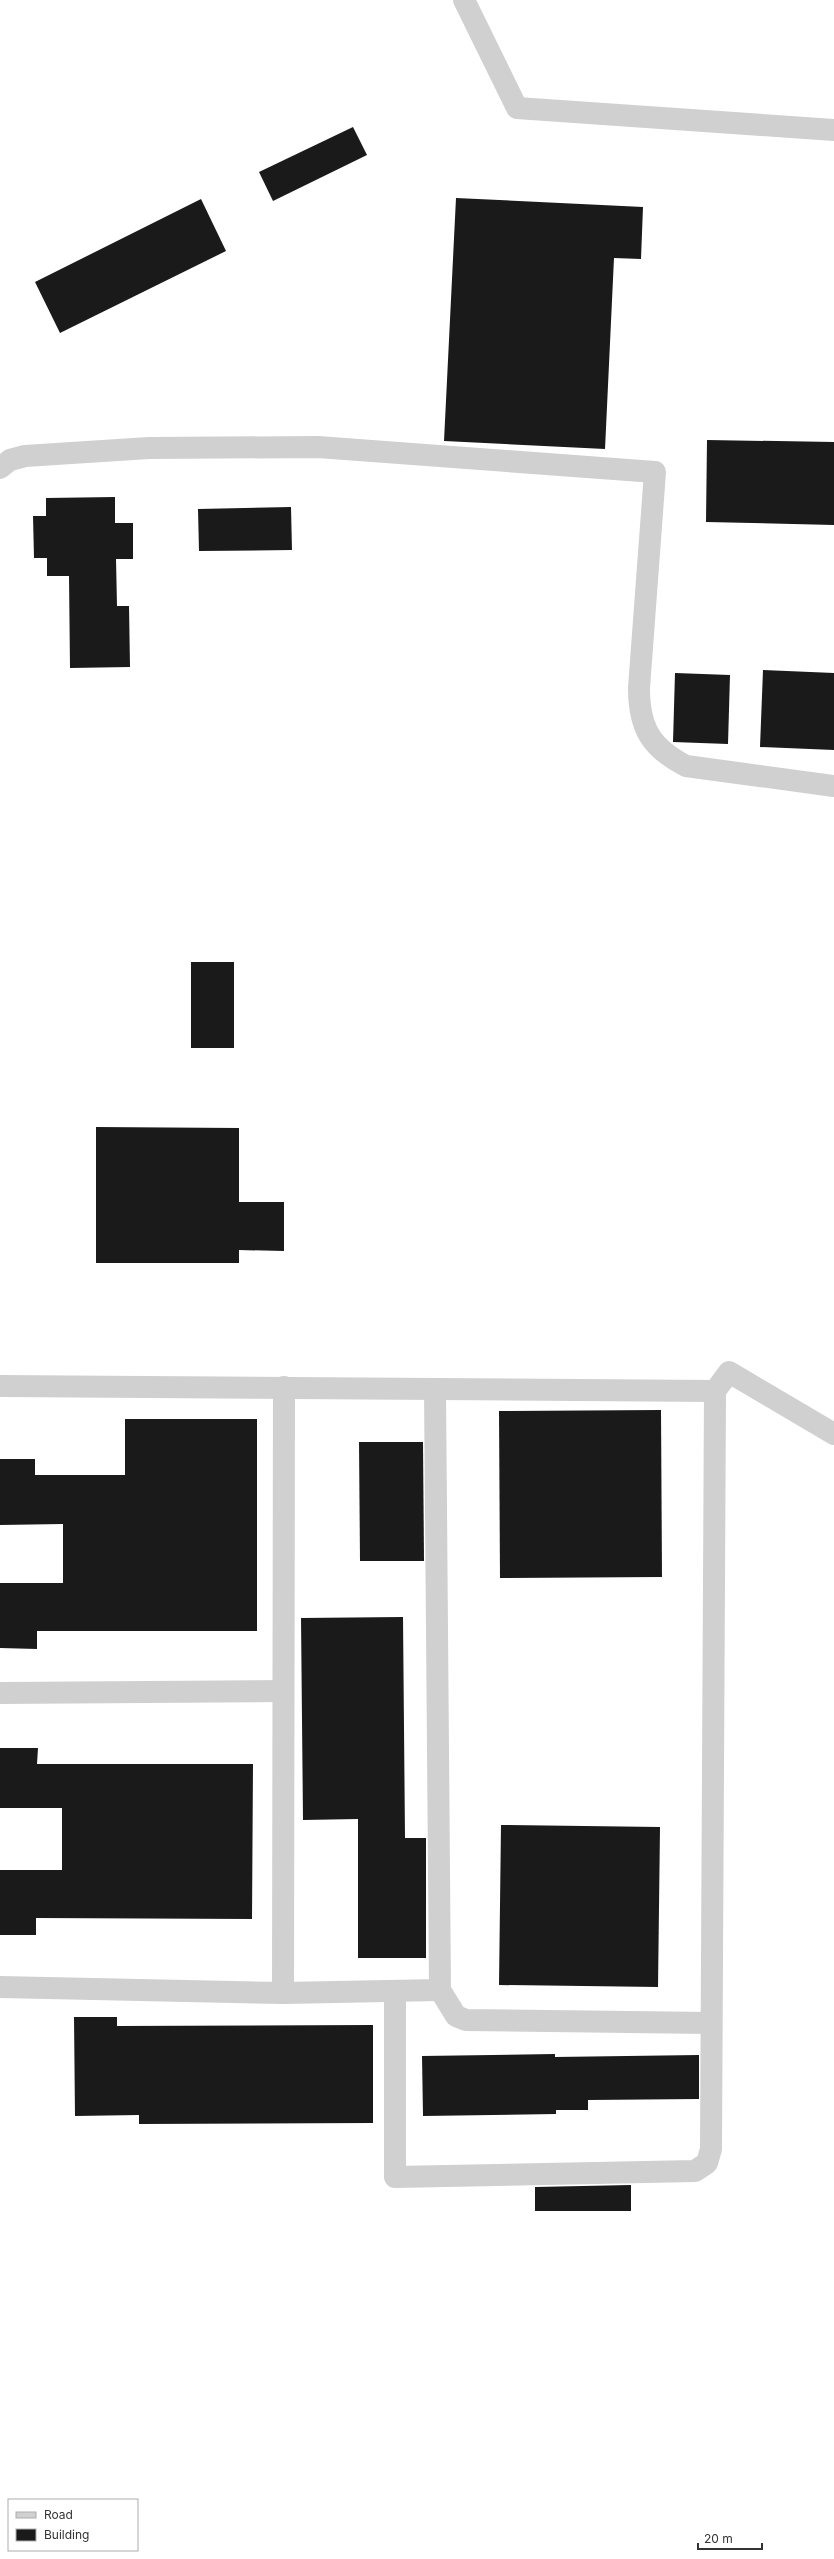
<svg xmlns="http://www.w3.org/2000/svg" width="834" height="2559" font-family="Inter,sans-serif">
<style>
.building{fill:#1a1a1a}
.lines{fill:none;stroke-linecap:round;stroke-linejoin:round}
.minor{stroke:#d0d0d0;stroke-width:22}
</style>
<rect width="100%" height="100%" fill="#fff"/>
<g class="building">
<path d="M353 127 367 155 273 201 259 172Z"/>
<path d="M456 198 643 207 641 259 614 258 605 449 444 441Z"/>
<path d="M201 199 226 251 60 333 35 282Z"/>
<path d="M707 440 834 442V525L706 522Z"/>
<path d="M115 497V523H133V559H116L117 606H129L130 667 70 668 69 576H47V558H34L33 516H46V498Z"/>
<path d="M291 507 292 550 199 551 198 509Z"/>
<path d="M763 670 834 673V750L760 747Z"/>
<path d="M675 673 730 675 728 744 673 742Z"/>
<rect x="191" y="962" width="43" height="86"/>
<path d="M96 1127 239 1128V1202H284V1251L239 1250V1263H96Z"/>
<path d="M661 1410 662 1577 500 1578 499 1411Z"/>
<path d="M125 1419H257V1631H37V1649L0 1648V1583H63V1524L0 1525V1459H35V1475H125Z"/>
<path d="M359 1442H423L424 1561H360Z"/>
<path d="M403 1617 405 1838H426V1958H358V1819L303 1820 301 1618Z"/>
<path d="M0 1748H38L37 1764H253L252 1919 36 1918V1935H0V1870H62V1808H0Z"/>
<path d="M501 1825 660 1827 658 1987 499 1985Z"/>
<path d="M74 2017H117V2026L373 2025V2123L139 2124V2115L75 2116Z"/>
<path d="M555 2054V2057L699 2055V2099L588 2100V2110H556V2114L423 2116 422 2056Z"/>
<path d="M631 2185V2211H535V2187Z"/>
</g>
<g class="lines">
<g class="minor">
<path d="M464 0 517 108 834 130"/>
<path d="M0 468 10 460 25 456 149 448 318 447 655 472 639 688C639 728 651 748 686 766L834 786"/>
<path d="M0 1386 715 1391 729 1372 834 1434"/>
<path d="M0 1693 283 1691"/>
<path d="M0 1987 283 1993 440 1990 435 1389"/>
<path d="M440 1990 456 2016 466 2020 710 2023"/>
<path d="M395 1991V2177L695 2171 707 2163 711 2149 715 1391"/>
<path d="M283 1993 284 1387"/>
</g>
</g>
<rect x="8" y="2499" width="130" height="52" fill="#ffffff" stroke="#adadad"/>
<rect x="16" y="2512" width="20" height="6" fill="#d0d0d0" stroke="#adadad"/>
<text x="44" y="2519" font-size="12" fill="#333333">Road</text>
<rect x="16" y="2529" width="20" height="12" fill="#1a1a1a" stroke="#adadad"/>
<text x="44" y="2539" font-size="12" fill="#333333">Building</text>
<path d="M698 2543v6h64v-6" fill="none" stroke="#333333" stroke-width="2"/>
<text x="704" y="2543" font-size="12" fill="#333333" stroke="#ffffff" stroke-width="3" paint-order="stroke">20 m</text>
</svg>
